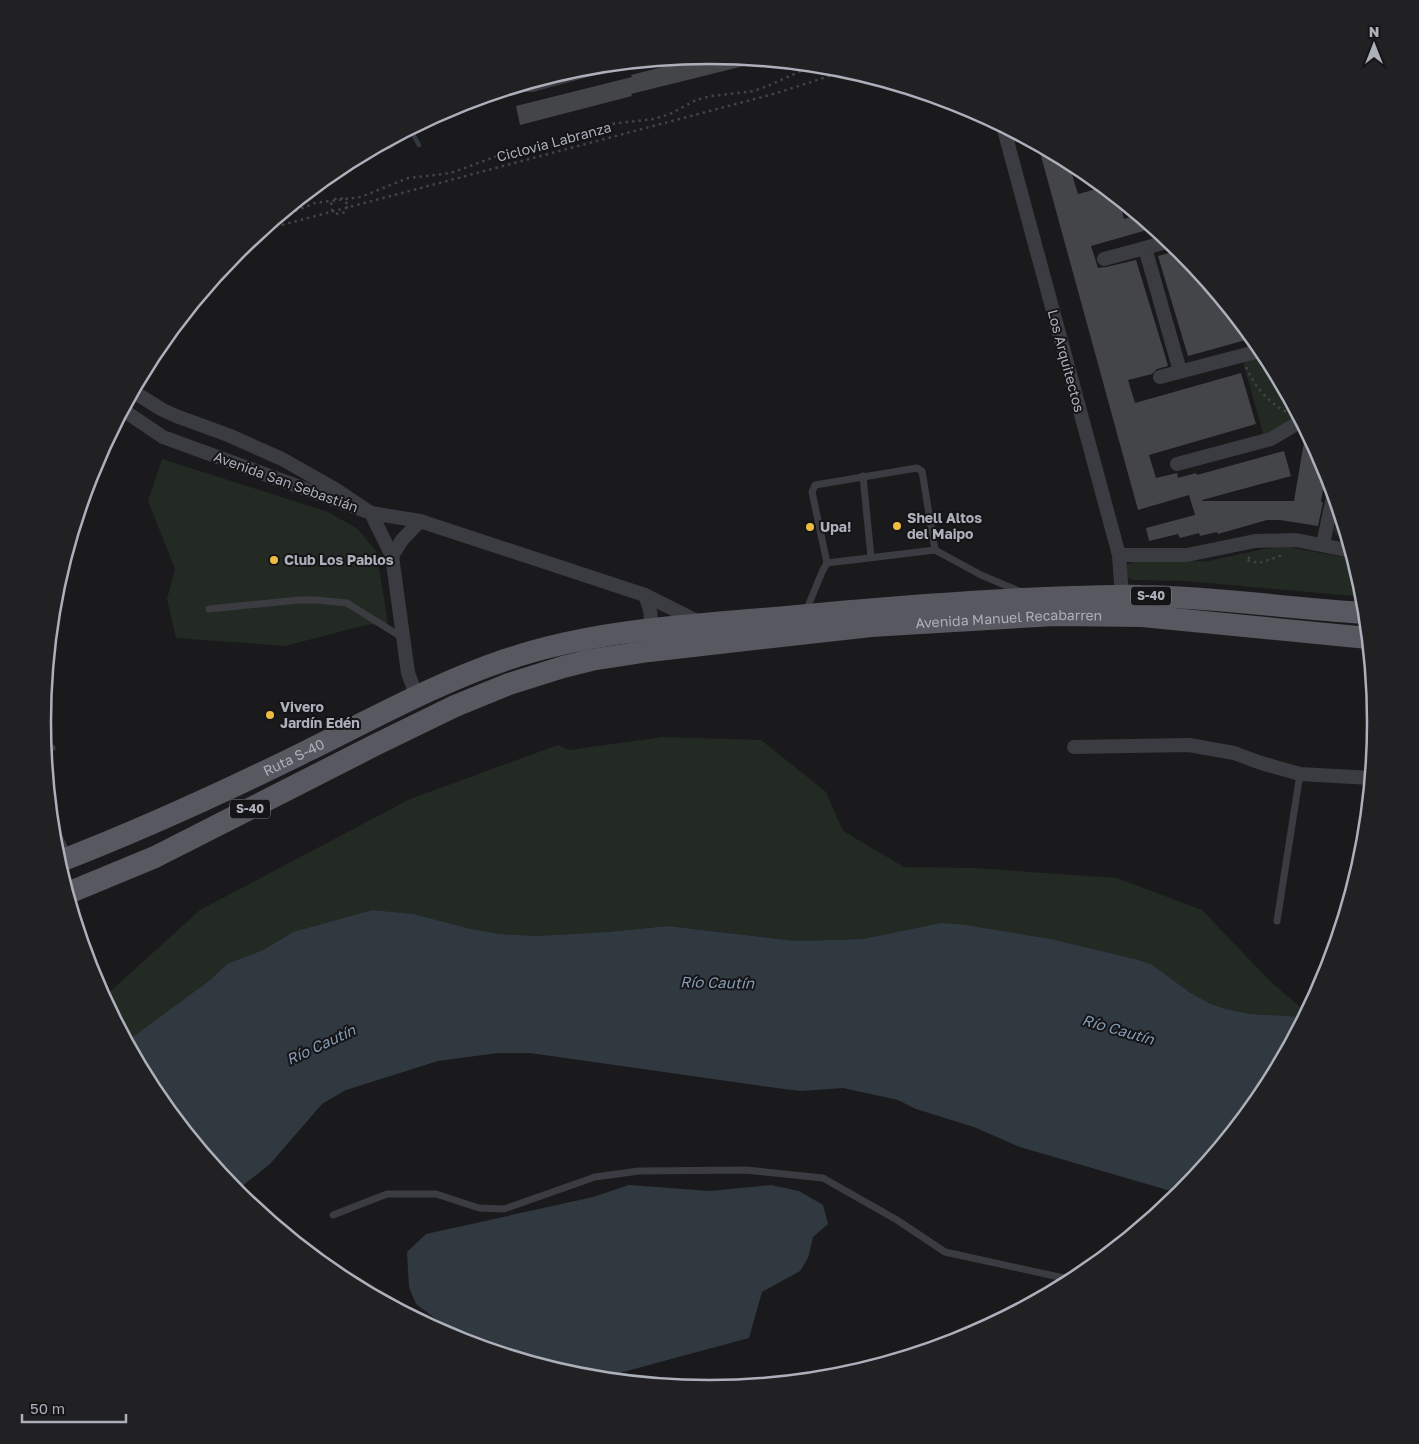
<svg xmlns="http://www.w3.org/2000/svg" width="1419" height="1444" font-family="'Golos Text',sans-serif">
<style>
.green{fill:#222a23}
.water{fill:#303840}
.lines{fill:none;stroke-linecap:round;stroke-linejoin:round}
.stream{stroke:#303840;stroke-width:4.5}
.building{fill:#444549}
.path{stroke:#414348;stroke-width:2.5;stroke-dasharray:2.5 4;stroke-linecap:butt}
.service{stroke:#3b3c41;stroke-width:7}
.minor{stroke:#3b3c41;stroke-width:14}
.primary{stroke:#575860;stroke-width:22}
.poi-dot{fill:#edbc41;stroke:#151517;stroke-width:2}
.labels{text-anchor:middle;stroke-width:4;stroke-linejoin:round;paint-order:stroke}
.shield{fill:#151517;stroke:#7f828a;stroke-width:1}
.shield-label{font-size:12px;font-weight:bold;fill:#adb0bb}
.street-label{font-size:14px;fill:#adb0bb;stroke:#151517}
.poi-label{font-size:14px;font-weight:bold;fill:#adb0bb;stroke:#151517;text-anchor:start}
.water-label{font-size:15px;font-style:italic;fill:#859cb4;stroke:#151517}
.rim{fill:none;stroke:#adb0bb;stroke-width:2.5}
</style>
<rect width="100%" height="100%" fill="#1a1a1c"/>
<g class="green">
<path d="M1265 352 1299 417 1264 437 1242 359Z"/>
<path d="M162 459 328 512 358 529 376 551 388 623 366 625 285 646 176 638 167 599 175 569 148 501Z"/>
<path d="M1339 509 1346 535 1344 537 1335 535 1334 531Z"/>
<path d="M1288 547 1354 559 1364 597 1186 581 1133 580 1126 577V566L1128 564 1135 562 1208 561 1264 549Z"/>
<path d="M663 737 761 740 826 792 843 831 904 867 975 868 1117 878 1202 910 1270 981 1307 1013 1304 1017 1250 1014 1226 1009 1211 1004 1192 994 1151 964 1135 959 1051 939 966 925 926 927 863 939 795 941 668 926 607 932 537 936 499 934 467 928 414 914 372 910 293 932 263 950 227 964 210 980 127 1041 104 997 200 910 410 799 558 745 569 750Z"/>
</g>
<g class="water">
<path d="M372 910 414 914 467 928 499 934 537 936 607 932 668 926 795 941 863 939 941 923 966 925 1051 939 1135 959 1151 964 1192 994 1211 1004 1226 1009 1250 1014 1304 1017 1264 1093 1181 1194 1020 1147 974 1127 916 1109 898 1100 843 1088 801 1091 784 1089 530 1053H498L438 1061 346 1090 322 1104 270 1164 236 1191 155 1092 127 1041 210 980 227 964 263 950 293 932Z"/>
<path d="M629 1185 710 1191 771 1185 799 1191 823 1205 828 1224 813 1237 808 1258 800 1271 762 1292 749 1338 601 1378 579 1376 465 1341 416 1304 409 1287 407 1252 426 1234 593 1197Z"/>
</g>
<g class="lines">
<path class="stream" d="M410 129 419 145"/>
</g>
<g class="building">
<path d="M710 55 760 60V62L631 94 632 96 520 125 516 106 632 77 631 75Z"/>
<path d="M1038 145 1068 161 1078 194 1104 187 1119 199 1124 219 1138 215 1154 228 1091 246 1098 268 1106 267 1136 260 1164 352 1168 366 1157 369 1152 374 1128 380 1135 403 1241 373 1256 424 1149 455 1156 478 1177 473 1178 478 1196 473 1197 475 1284 451 1291 476 1202 500V501H1294L1306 430 1326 469 1321 502H1323L1318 526 1280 520H1267L1218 534 1217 532 1200 536 1199 533 1180 538 1178 534 1149 541 1146 528 1195 515 1189 495 1138 510Z"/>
<path d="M1180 250 1181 251 1253 338 1188 356 1158 256Z"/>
</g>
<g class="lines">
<g class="path">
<circle cx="339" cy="206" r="8"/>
<path d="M277 218 315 203 361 197 408 178 444 174 454 172 508 152 552 146 610 124 654 119 670 114 696 100 711 96 754 91 770 85 801 71 828 67"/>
<path d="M263 230 777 93 848 70"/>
<path d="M1246 367C1255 387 1269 404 1289 413"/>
<path d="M1250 557 1246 560 1259 563 1283 555"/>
</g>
<g class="service">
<path d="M863 476 871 557"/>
<path d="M827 563 812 492 815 485 917 468 922 471 935 550"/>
<path d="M209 609 299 600H316L347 603 403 638"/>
<path d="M806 611 822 572 827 563 935 550 981 575 1019 591"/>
<path d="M45 750 52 748"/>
<path d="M53 824 68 855"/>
<path d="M1277 921 1300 774"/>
<path d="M333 1215 387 1194H436L479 1208 504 1209 595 1177 639 1171 746 1170 823 1178 897 1220 945 1252 1073 1280"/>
</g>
<g class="minor">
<path d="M524 85H532L606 65"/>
<path d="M1003 126 1119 555 1122 596"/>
<path d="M386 142H388"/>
<path d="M1170 241 1145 248 1180 371"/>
<path d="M1104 259 1145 248"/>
<path d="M1160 377 1263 350"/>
<path d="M134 392 161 409 176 416 228 435 282 459 335 489 371 513 392 556 408 673 417 697"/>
<path d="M123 410 163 437 371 513 420 521 645 595 699 622"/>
<path d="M1177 464 1271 439 1301 421"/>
<path d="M1323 544 1334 493"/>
<path d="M1119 555H1187L1255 541 1296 540 1351 551"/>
<path d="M392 556 402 540 420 521"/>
<path d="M645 595C649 607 655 618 646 629"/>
<path d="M1074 747 1189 745 1234 753 1261 763 1300 774 1371 778"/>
</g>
<g class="primary">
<path id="s1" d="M58 862C143 829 226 791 307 751 372 719 437 683 505 660 593 630 683 626 774 618 874 609 973 600 1073 597 1096 597 1119 595 1141 596 1217 597 1291 609 1366 613"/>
<path id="s2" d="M68 893 155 857 377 744 455 706 509 684 563 667 591 660 649 651 871 626 1055 615 1142 616 1368 638"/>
</g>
</g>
<g class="poi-dot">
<circle cx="897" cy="526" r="5"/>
<circle cx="810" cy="527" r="5"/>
<circle cx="274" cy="560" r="5"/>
<circle cx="270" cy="715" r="5"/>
</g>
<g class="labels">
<g class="shield">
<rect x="1131" y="586.5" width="40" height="19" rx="4"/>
<rect x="230" y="799.5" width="40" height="19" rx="4"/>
</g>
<g class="shield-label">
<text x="1151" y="600">S-40</text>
<text x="250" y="813">S-40</text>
</g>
<g class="street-label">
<text transform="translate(554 142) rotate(-15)" y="5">Ciclovia Labranza</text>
<text transform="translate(1066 361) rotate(75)" y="5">Los Arquitectos</text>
<text transform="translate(286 482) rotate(20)" y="5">Avenida San Sebastián</text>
<text dy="5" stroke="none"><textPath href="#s2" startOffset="994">Avenida Manuel Recabarren</textPath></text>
<text dy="5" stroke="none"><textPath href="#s1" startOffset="258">Ruta S-40</textPath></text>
</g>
<g class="poi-label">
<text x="907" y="523">Shell Altos<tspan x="907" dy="16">del Maipo</tspan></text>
<text x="820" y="532">Upa!</text>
<text x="284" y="565">Club Los Pablos</text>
<text x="280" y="712">Vivero<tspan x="280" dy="16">Jardín Edén</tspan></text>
</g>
<g class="water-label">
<text transform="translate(717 983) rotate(1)" y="5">Río Cautín</text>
<text transform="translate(1118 1030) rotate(16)" y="5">Río Cautín</text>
<text transform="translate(321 1045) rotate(-25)" y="5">Río Cautín</text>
</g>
</g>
<path d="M0 0H1419V1444H0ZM51 722a658 658 0 1 1 1316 0a658 658 0 1 1-1316 0Z" fill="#212124" fill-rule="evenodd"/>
<path class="rim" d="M51 722a658 658 0 1 1 1316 0a658 658 0 1 1-1316 0Z"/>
<g transform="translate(1374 45)" stroke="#151517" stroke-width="4" paint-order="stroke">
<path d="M0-4L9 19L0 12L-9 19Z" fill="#adb0bb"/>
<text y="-8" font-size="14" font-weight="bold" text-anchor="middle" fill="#adb0bb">N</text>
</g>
<path d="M22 1414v8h104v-8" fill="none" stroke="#adb0bb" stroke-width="2.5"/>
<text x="30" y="1414" font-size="15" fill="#adb0bb" stroke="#151517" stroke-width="4" paint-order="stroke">50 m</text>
</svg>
